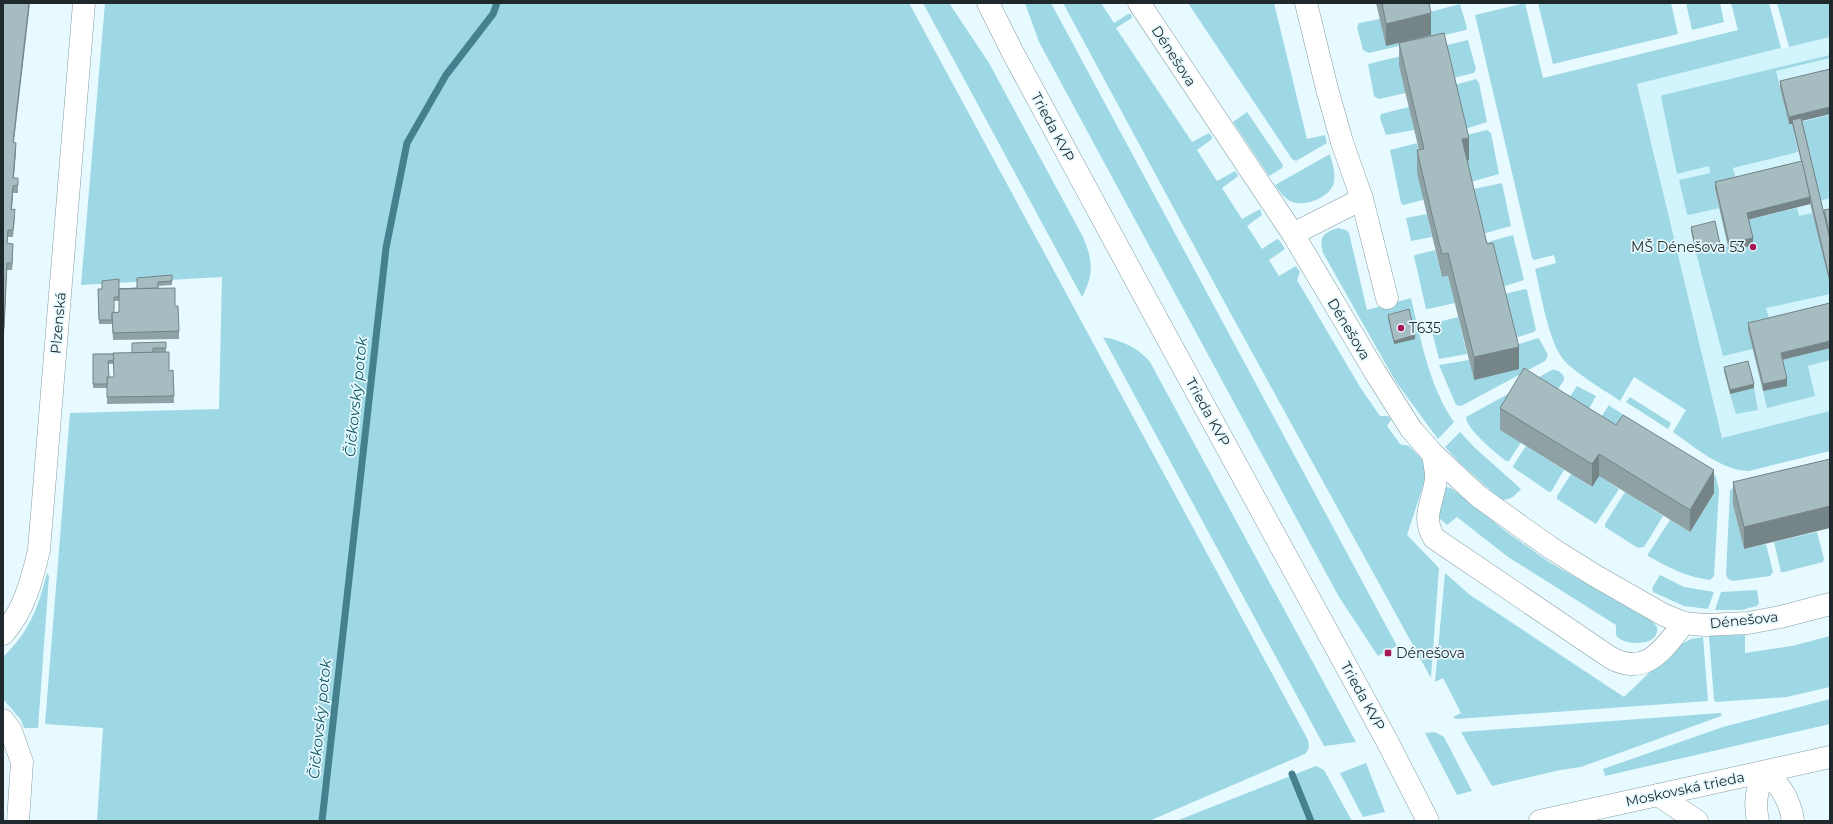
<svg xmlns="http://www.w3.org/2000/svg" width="1833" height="824" font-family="Montserrat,sans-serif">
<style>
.built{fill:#d2f4fc}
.green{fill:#9fd8e5}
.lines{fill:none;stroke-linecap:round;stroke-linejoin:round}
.stream{stroke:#44808d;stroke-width:7}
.minor-casing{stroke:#869da2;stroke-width:23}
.minor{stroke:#fff;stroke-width:22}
.wall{fill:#8ea2a6;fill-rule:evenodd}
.shaded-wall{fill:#748487}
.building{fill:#a5bcc1;stroke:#748487}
.poi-dot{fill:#a71753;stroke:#e6faff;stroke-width:1.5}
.labels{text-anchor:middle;stroke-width:3.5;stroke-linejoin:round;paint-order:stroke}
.street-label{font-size:14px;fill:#1f282a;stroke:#e6faff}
.poi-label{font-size:14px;fill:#1f282a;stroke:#e6faff;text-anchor:start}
.water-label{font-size:15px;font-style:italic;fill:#125764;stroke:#e6faff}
</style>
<rect width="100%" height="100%" fill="#e6faff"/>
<path class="built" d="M1830 37V411L1722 438 1637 83Z"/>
<g class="green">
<path d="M105 3H909L1308 740 1309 748 1305 754 1149 821H97L103 728 45 724 70 413 219 409 222 277 81 285Z"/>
<path d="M923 3H949L989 63 1083 237C1093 261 1094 274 1082 297Z"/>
<path d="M1025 3H1051L1397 646 1378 656 1339 597 1039 42Z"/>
<path d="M1063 3H1101L1114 23 1128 14H1131L1132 18 1116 28 1192 142 1209 133 1212 137V139L1197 150 1217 181 1235 171 1238 175 1237 177 1222 188 1242 219 1260 209 1262 215 1247 226 1262 249 1277 239 1279 240 1285 249 1269 260 1279 276 1296 266 1300 272 1297 280 1360 387 1380 416H1388L1391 420 1387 426 1400 444 1409 446 1426 463V477L1407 535 1439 568 1431 678 1226 305Z"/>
<path d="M1188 3H1274L1307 139 1325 135 1327 143 1296 161 1292 159Z"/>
<path d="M1525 3 1543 78 1738 30 1731 3H1769L1781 48 1637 84 1722 438 1830 411V451L1749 471C1722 471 1695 447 1673 432L1686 410 1634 377 1620 401C1606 391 1573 372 1563 359 1548 340 1541 293 1535 269L1556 263 1554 255 1534 260 1532 258 1475 15Z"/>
<path d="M1538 3H1671L1678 34 1553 64Z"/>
<path d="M1686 3H1720L1724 22 1692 30Z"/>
<path d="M1777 3H1830V37L1789 47Z"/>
<path d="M1460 4 1467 28 1466 30 1369 53 1363 50 1357 27 1359 23 1380 19 1387 46 1431 35 1426 13Z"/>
<path d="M1468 40 1476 69 1474 73 1449 79 1399 66 1406 93 1379 99 1374 96 1368 64Z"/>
<path d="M1830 55V58L1776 71 1789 124 1792 123 1798 152 1733 168 1737 184 1715 190 1719 208 1689 215 1687 214 1679 180 1710 173 1709 166 1677 174 1661 97 1663 95Z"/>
<path d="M1476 79 1479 83 1487 122 1462 130 1451 86Z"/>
<path d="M1409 107 1414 130 1386 135 1380 118 1381 114Z"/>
<path d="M1247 112 1283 165 1282 168 1269 176 1233 122Z"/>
<path d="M1830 115V198L1820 201 1801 122Z"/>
<path d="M1487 130 1491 133 1499 174 1467 183 1462 162 1463 136Z"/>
<path d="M1417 143 1424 171 1423 200 1403 205 1401 203 1390 150Z"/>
<path d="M1330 154C1332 163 1336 173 1334 182 1331 197 1306 207 1292 202 1285 199 1279 191 1275 185Z"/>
<path d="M1502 183 1511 226 1479 235 1469 190Z"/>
<path d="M1797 208 1799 216 1813 213 1830 285V294L1766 308 1771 325 1748 330 1753 349 1723 356 1696 253 1728 246 1729 251 1747 220Z"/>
<path d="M1427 214 1432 237 1411 241 1406 218Z"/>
<path d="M1338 228 1346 230 1349 233 1367 310 1411 298C1421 340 1429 386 1454 422L1438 439 1396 382 1323 253C1319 236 1323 233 1338 228Z"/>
<path d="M1513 235 1524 280 1499 288 1481 244Z"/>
<path d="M1435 250 1442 277 1448 276 1455 303 1428 309H1426L1414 256 1415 255Z"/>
<path d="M1525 289 1527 290 1536 330 1534 332 1511 339 1501 295Z"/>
<path d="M1458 317 1467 354 1439 359 1430 324Z"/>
<path d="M1103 337C1123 341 1137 347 1150 362L1356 742 1324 746Z"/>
<path d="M1538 338 1540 340 1548 355 1545 361 1461 406 1456 405 1439 365 1469 360 1474 380 1518 369 1513 346Z"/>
<path d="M1830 348V360L1808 366 1815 396 1767 408 1763 391 1787 386 1781 360Z"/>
<path d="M1552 370C1557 369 1565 374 1564 380 1547 408 1526 433 1509 461H1506C1496 453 1466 429 1466 417Z"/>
<path d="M1577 386 1596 396 1580 425 1559 413Z"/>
<path d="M1754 388 1758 410 1736 414 1730 394Z"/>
<path d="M1630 397 1671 423 1668 429 1626 402Z"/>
<path d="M1609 405 1610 406 1655 435 1591 432Z"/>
<path d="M1460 432 1474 447 1521 489C1514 496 1512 500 1501 500L1460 463 1445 447Z"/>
<path d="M1526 446 1564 470 1551 492H1549L1514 468 1513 466Z"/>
<path d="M1709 469 1716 477 1719 490 1714 576 1710 580C1687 577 1669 568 1648 556V554L1670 520 1690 532 1714 493Z"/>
<path d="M1571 474 1591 487 1599 476 1619 489 1596 524 1557 499V496Z"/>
<path d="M1734 486 1733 505 1744 549 1766 544 1773 572 1770 576 1733 581 1728 579 1726 575 1730 491Z"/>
<path d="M1446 487 1451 488 1508 533 1549 562 1653 622 1657 627C1661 648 1621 646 1616 635V625L1508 557 1457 517 1447 525 1438 517Z"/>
<path d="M1625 492 1663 516 1644 547 1638 548 1605 527V524Z"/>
<path d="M1817 532 1824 559 1823 562 1784 572H1781L1774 542Z"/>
<path d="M47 573 49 576 38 728H24L21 720 3 699V657C30 631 38 608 47 573Z"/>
<path d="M1445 573 1470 595 1624 697 1677 646 1691 639 1703 637 1708 701 1456 719 1453 717 1461 713 1443 678 1435 682Z"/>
<path d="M1660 575 1684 587 1714 592 1708 609 1684 606 1653 592 1652 588Z"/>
<path d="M1757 590 1759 603 1757 606 1741 610H1715L1721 592Z"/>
<path d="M1745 635V653L1792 646 1830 636V687L1787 697 1716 702 1714 700 1709 636Z"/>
<path d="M1830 699V724L1605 776 1603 769 1723 727Z"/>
<path d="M1720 713 1722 714 1721 716 1581 767 1560 770 1492 786 1461 732Z"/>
<path d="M1435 732 1444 737 1472 791 1457 795 1425 733Z"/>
<path d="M1366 763 1385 812 1363 817 1340 773Z"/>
<path d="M1316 766 1324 770 1352 821H1176Z"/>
</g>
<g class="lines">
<g class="stream">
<path d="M1292 774 1311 821"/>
<path d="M322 821 386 248 407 143 446 75 493 14 497 3"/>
</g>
<defs>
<g id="minor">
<path d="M988 3 1013 53 1159 323 1387 741 1428 821"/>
<path d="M1139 3 1293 234 1375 372 1411 429 1433 454 1478 496 1551 548 1594 575 1664 615 1684 623 1705 625 1748 623 1780 617 1830 604"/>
<path d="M1306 3 1327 89 1342 142 1362 199 1387 298"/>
<path d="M1293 234 1362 199"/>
<path d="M1433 454C1434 462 1436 469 1436 477 1435 500 1420 515 1434 538L1611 658C1647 677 1664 648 1684 623"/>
<path d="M3 634C24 611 32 580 39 550L84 3"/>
<path d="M3 720 11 731 22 762 18 821"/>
<path d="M1765 772C1781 786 1790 800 1793 821"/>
<path d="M1658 795 1697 821"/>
<path d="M1540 821 1830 757"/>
<path d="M1758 821C1754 803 1756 788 1765 772"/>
</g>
</defs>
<use href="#minor" class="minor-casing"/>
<use href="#minor" class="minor"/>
</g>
<g class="wall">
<path d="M3 3 14 143 16 150 14 178 18 185V193H13L12 210 15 217 13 237H8L7 243 13 251 12 270H7L4 336 3 335Z"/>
<path d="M1376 3H1429L1431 35 1386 46Z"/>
<path d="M1399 43 1469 160 1467 161 1487 244 1519 369 1474 380 1448 276 1442 277 1417 173V150H1419L1399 66Z"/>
<path d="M1830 69V114L1802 121 1824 214V210L1830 209V285L1810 203V204L1749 219 1753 245 1729 251 1715 189V182L1801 161 1792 124H1789L1780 88V81Z"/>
<path d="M1691 227 1720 247 1696 253 1691 231Z"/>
<path d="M172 275V285L158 286V288L175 306 179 331V339L113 340 112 322V324H99L98 289 137 288ZM114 301H119V312L114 313Z"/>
<path d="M1830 303V348L1782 360 1787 386 1763 391 1748 330V323Z"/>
<path d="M1388 315 1415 339 1394 344 1388 318Z"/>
<path d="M166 342V352H153V353L169 371 173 370 174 403 107 404V387V388H93V354L132 353ZM108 364H114V377H109Z"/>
<path d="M1724 367 1754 388 1730 394 1724 371Z"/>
<path d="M1500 408 1714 493 1690 532 1599 476 1592 487 1500 430Z"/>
<path d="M1830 459 1744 549 1733 505V482Z"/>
</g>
<g class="shaded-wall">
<path d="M29 3H30L13 150V142Z"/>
<path d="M1431 13V35L1386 46V24Z"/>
<path d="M1830 107V114L1792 123V120V124H1789V117Z"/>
<path d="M1469 138V160L1462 162V139Z"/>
<path d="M16 143V150L13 185V178Z"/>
<path d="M13 186V193L11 217V210Z"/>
<path d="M1810 197V204L1747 220V213Z"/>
<path d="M1753 238V245L1729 251V243Z"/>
<path d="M13 244V251L12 270V263Z"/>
<path d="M1720 244V247L1696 253V249Z"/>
<path d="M1415 335V339L1394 344V341Z"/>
<path d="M1830 341V348L1781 360V353Z"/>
<path d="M1519 347V369L1474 380V357Z"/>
<path d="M1787 379V386L1763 391V384Z"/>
<path d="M1754 384V388L1730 394V390Z"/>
<path d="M1599 454V476L1592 487V464Z"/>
<path d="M1714 470V493L1690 532V510Z"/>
<path d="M1830 506V528L1744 549V527Z"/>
</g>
<g class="building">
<path d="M3 3H29L13 142 16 143 13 178H18V185L13 186 11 210 15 209 13 230H8L7 243 13 244 12 263H7L4 328H3Z"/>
<path d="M1382 3H1429L1431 13 1386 24Z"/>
<path d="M1444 33 1469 138 1462 139 1487 244 1493 243 1519 347 1474 357 1448 253 1442 254 1432 215 1417 150 1424 149 1399 43Z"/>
<path d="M1830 69V107L1789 117 1780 81Z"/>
<path d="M1801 118 1830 239V281L1792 120Z"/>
<path d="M1802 161 1810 197 1747 213 1753 238 1729 243 1715 182Z"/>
<path d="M1830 209V236L1824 210Z"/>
<path d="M1715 221 1720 244 1696 249 1691 227Z"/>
<path d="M172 275V281L158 282V288L119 289V297H114V313H112V320H99L98 289H102V281L119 279V289L137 288V278Z"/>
<path d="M175 288V306H178L179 331 113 333 112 313 119 312V289Z"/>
<path d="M1830 303V341L1781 353 1787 379 1763 384 1748 323Z"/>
<path d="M1409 309 1415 335 1394 341 1388 315Z"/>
<path d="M166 342V348H153V353H132V343Z"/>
<path d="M169 352V371L173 370 174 396 107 397V377H114L113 353Z"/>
<path d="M93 354H113L114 360 108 361 109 377H107V384H93Z"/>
<path d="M1748 361 1754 384 1730 390 1724 367Z"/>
<path d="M1524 368 1616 425 1623 415 1714 470 1690 510 1599 454 1592 464 1500 408Z"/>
<path d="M1830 459V506L1744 527 1733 482Z"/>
</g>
<g class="poi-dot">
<circle cx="1753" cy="247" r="4"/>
<circle cx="1401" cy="328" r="4"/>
<rect x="1384" y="649" width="8" height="8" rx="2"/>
</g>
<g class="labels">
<g class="street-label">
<text transform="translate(1174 56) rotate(57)" y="5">Dénešova</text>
<text transform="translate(1053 127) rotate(62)" y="5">Trieda KVP</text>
<text transform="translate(58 323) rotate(-85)" y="5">Plzenská</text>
<text transform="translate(1349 329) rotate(59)" y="5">Dénešova</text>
<text transform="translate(1208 412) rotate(61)" y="5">Trieda KVP</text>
<text transform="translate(1744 620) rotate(-6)" y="5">Dénešova</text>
<text transform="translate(1363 696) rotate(61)" y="5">Trieda KVP</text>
<text transform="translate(1685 789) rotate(-12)" y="5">Moskovská trieda</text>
</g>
<g class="poi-label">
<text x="1745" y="252" text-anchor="end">MŠ Dénešova 53</text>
<text x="1409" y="333">T635</text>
<text x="1396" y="658">Dénešova</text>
</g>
<g class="water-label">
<text transform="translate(356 397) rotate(-84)" y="5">Čičkovský potok</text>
<text transform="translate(320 719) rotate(-84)" y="5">Čičkovský potok</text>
</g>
</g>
<rect width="1833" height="824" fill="none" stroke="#1f282a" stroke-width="8"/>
</svg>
